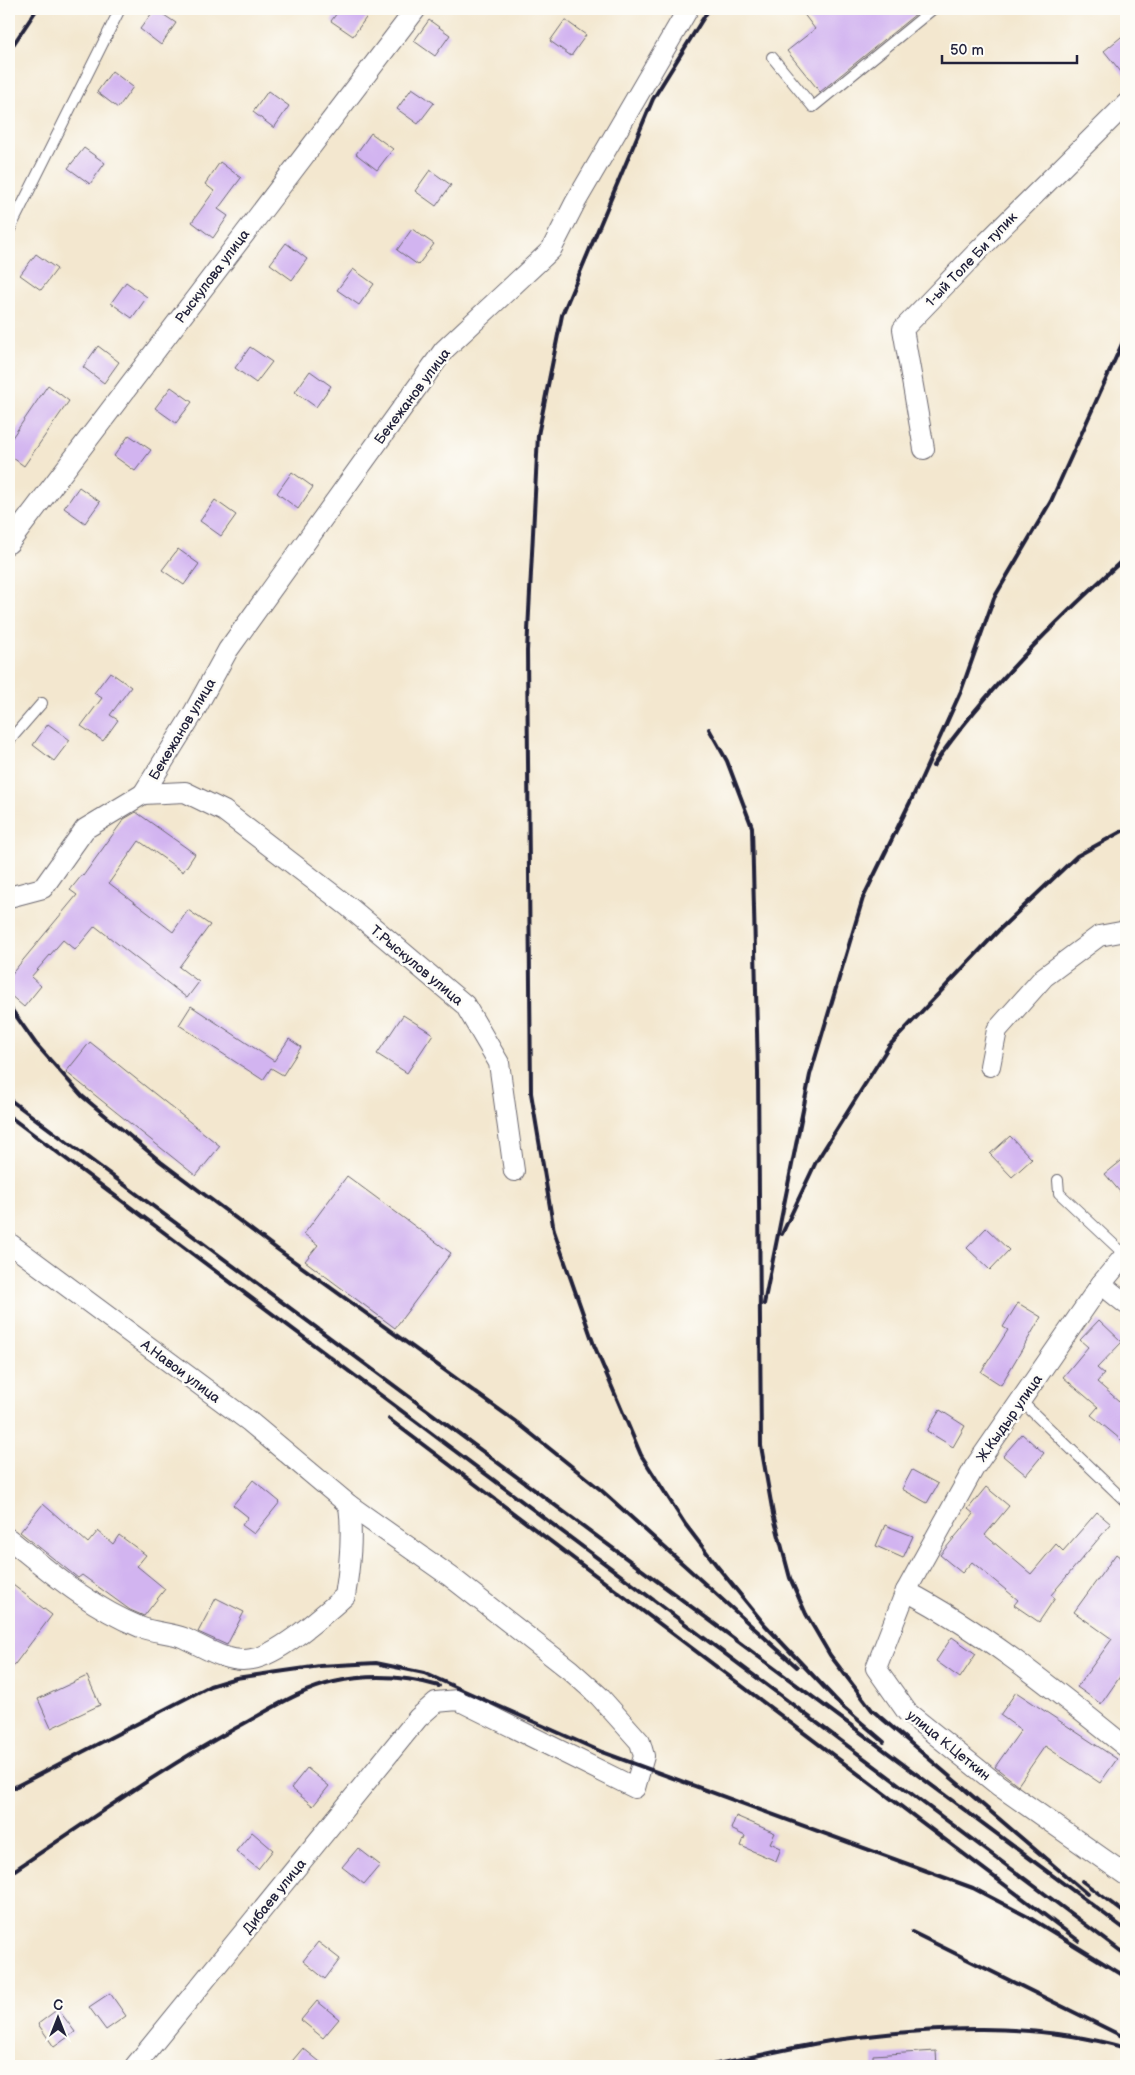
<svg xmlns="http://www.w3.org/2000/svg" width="1135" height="2075" font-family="'Balsamiq Sans',sans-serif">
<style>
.building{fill:#d2b4f0}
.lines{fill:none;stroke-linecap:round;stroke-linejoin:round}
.service-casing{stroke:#6b676f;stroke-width:12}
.minor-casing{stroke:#6b676f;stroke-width:22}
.service{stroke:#fff;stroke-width:10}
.minor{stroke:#fff;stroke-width:20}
.rail{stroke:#22223b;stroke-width:4}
.labels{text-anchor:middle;stroke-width:5;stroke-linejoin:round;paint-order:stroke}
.street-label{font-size:14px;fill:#22223b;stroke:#fdfcf7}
</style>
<rect width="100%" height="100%" fill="#fdfcf7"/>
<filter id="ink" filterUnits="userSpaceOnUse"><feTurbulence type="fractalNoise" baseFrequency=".02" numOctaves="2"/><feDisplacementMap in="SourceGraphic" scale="10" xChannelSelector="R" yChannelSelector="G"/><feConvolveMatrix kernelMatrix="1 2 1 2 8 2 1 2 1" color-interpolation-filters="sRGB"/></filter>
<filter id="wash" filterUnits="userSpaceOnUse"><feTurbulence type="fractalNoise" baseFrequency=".0096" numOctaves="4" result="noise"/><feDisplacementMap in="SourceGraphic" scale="20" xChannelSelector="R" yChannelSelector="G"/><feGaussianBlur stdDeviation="1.12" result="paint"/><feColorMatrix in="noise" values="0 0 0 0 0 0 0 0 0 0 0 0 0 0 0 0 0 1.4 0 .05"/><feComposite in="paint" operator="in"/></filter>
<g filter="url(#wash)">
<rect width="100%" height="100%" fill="#f3e7cf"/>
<g id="blocks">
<g class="building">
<path d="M155 9 176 23 161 45 140 29Z"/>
<path d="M340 9H359L368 15 353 36 331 21Z"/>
<path d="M800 9H922L820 92 787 51 815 29Z"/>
<path d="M429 20 450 35 435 56 414 41Z"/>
<path d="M565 20 586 35 571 56 550 41Z"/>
<path d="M1126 33V78L1104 51Z"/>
<path d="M112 71 133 87 118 108 97 92Z"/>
<path d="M412 88 434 103 418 124 397 109Z"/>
<path d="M268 91 289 106 274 128 253 112Z"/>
<path d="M371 133 393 149 377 170 356 154Z"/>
<path d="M84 148 105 163 90 184 68 168Z"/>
<path d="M220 162 241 178 218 209 228 216 213 238 192 222 214 191 205 184Z"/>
<path d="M430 170 451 185 436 206 415 191Z"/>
<path d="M412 229 434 244 418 265 397 250Z"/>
<path d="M286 243 307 259 292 280 270 264Z"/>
<path d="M36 254 57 269 41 290 20 275Z"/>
<path d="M353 269 374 284 359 305 337 290Z"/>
<path d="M126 282 147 297 132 318 111 303Z"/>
<path d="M98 346 119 362 104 383 83 367Z"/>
<path d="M250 347 272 362 256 383 235 368Z"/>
<path d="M310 371 331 386 316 407 295 392Z"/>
<path d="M48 385 69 401 24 466 9 455V442Z"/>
<path d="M171 387 192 402 176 423 155 408Z"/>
<path d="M129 435 151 450 135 471 114 456Z"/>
<path d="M292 472 313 487 298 509 277 493Z"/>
<path d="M79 487 100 502 85 523 64 508Z"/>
<path d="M215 500 236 515 221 536 200 521Z"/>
<path d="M178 549 199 564 184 585 162 570Z"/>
<path d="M110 672 131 687 110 715 118 720 103 741 81 726 102 698 94 693Z"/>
<path d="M48 724 70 740 54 761 33 745Z"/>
<path d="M136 812 195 854 183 872 139 841 109 883 173 932 188 910 210 925 179 967 199 982 187 998 95 926 75 950 63 940 31 977 41 986 24 1007 9 994V977L77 895 70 890 82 875 83 876 124 819Z"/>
<path d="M191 1006 274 1061 289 1039 301 1047 283 1075 271 1068 263 1080 179 1025Z"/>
<path d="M403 1015 433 1034 407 1073 377 1054Z"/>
<path d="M90 1042 220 1146 196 1176 66 1072Z"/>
<path d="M1010 1136 1032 1159 1012 1177 990 1154Z"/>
<path d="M1126 1157V1199L1105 1174Z"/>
<path d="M347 1176 451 1253 395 1328 305 1261 318 1245 304 1234Z"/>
<path d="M986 1228 1009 1250 990 1270 967 1248Z"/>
<path d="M1018 1303 1041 1317 1001 1385 981 1372 1008 1330 1003 1327Z"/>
<path d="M1099 1320 1122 1342 1097 1368 1104 1374 1097 1382 1126 1407V1444L1091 1415 1098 1407 1063 1377 1088 1347 1080 1340Z"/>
<path d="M940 1410 965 1426 953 1447 927 1431Z"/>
<path d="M1022 1434 1044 1453 1026 1475 1003 1456Z"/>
<path d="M912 1470 938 1484 927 1503 902 1489Z"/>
<path d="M253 1480 280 1502 254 1534 242 1525 248 1517 233 1505Z"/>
<path d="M986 1487 1009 1506 985 1535 1031 1574 1056 1544 1063 1551 1097 1512 1111 1524 1051 1595 1055 1598 1039 1622 1014 1605 1018 1600 972 1562 962 1573 940 1555 974 1514 968 1509Z"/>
<path d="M43 1504 88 1543 98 1531 113 1544 119 1535 146 1555 137 1566 165 1589 144 1616 130 1610 82 1575 78 1578 20 1532Z"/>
<path d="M885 1525 913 1536 903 1558 876 1546Z"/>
<path d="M1116 1554 1126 1562V1668L1101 1704 1077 1687 1112 1639 1074 1612Z"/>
<path d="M9 1582 52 1615 9 1672Z"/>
<path d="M216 1598 244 1612 227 1645 198 1632Z"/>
<path d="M952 1637 976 1654 960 1678 936 1661Z"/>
<path d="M87 1676 100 1705 51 1728 38 1699Z"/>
<path d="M1016 1692 1117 1759 1100 1783 1045 1746 1018 1785 995 1767 1021 1730 1000 1715Z"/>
<path d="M307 1768 329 1786 313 1806 291 1788Z"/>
<path d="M736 1816 775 1833 770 1843 781 1848 776 1861 741 1846 745 1836 731 1829Z"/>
<path d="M252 1832 273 1850 258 1869 236 1851Z"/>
<path d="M358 1848 380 1865 364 1884 342 1867Z"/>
<path d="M318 1942 340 1959 325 1979 303 1961Z"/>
<path d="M110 1993 126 2016 106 2030 89 2007Z"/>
<path d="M317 2001 339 2019 323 2038 301 2020Z"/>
<path d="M58 2009 75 2032 54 2047 38 2024Z"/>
<path d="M303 2048 325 2066H288Z"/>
<path d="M936 2051 937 2066H873V2055Z"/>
</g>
</g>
</g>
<g filter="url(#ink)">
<use href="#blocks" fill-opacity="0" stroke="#6b676f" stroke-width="1"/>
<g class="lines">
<defs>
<g id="service">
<path d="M772 57 813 107 933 9"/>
<path d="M9 231 120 9"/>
<path d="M9 741 42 703"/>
<path d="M1058 1180 1059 1193 1125 1255"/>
<path d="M1021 1401 1126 1502"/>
</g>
<g id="minor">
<path d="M924 449 903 329 977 252 1126 104"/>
<path d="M9 543 416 9"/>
<path d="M143 794 194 712 228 650 444 350 551 250 575 203 688 9"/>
<path d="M9 897 43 888 85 829 143 794 185 792 224 811 349 907 465 1005 499 1063 514 1171"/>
<path d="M990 1066 997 1030 1044 977 1099 936 1126 931"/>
<path d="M9 1243 250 1422 349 1505 451 1577 570 1670 599 1696 640 1742 644 1756 635 1788 458 1700 436 1702 418 1718 135 2066"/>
<path d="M1126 1254 1101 1284 974 1468 906 1591 876 1668 907 1712 998 1785 1126 1875"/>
<path d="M1101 1284 1126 1304"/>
<path d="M9 1539C50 1572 90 1607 140 1627 154 1633 170 1632 184 1638 206 1648 228 1664 252 1659 279 1655 324 1614 345 1596 350 1565 353 1536 349 1505"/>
<path d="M906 1591C986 1633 1055 1690 1126 1747"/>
</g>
</defs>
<use href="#service" class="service-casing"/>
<use href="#minor" class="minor-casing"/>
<use href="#service" class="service"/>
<use href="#minor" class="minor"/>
<g class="rail">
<path d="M709 9 653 99 562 315 538 435 527 651 531 1093 554 1231 594 1345 641 1455 685 1524 717 1566 765 1625 840 1704"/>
<path d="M9 51 37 9"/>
<path d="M709 729 727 761 752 827 758 1072 761 1446 773 1514 790 1578 806 1614 830 1655 872 1710 1087 1894"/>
<path d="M933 766C987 688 1056 621 1126 557"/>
<path d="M9 1006 36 1044 82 1096 161 1162 277 1249 519 1424 601 1490 797 1667"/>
<path d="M9 1099 1126 1930"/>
<path d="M9 1116 1126 1955"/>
<path d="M782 1234 816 1162 889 1046 999 930 1077 856 1126 829"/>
<path d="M764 1304 810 1075 863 898 918 786 961 691 994 598 1051 501 1126 335"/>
<path d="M389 1419 1079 1941"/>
<path d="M835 1700 884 1742"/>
<path d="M9 1790 210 1686 236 1678 320 1666 376 1663 424 1673 602 1752 973 1888 1030 1918 1126 1977"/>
<path d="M9 1874C87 1822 163 1767 245 1723 274 1707 302 1689 334 1682 369 1674 405 1676 439 1686"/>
<path d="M1082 1881 1126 1914"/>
<path d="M912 1932 1126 2038"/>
<path d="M706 2066C750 2058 793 2047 836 2040 931 2027 1033 2021 1126 2048"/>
</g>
</g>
</g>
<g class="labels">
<g class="street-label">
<text transform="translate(971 259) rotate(-46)" y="5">1-ый Толе Би тупик</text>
<text transform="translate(212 276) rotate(-53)" y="5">Рыскулова улица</text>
<text transform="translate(412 396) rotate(-53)" y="5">Бекежанов улица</text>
<text transform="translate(182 729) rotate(-59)" y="5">Бекежанов улица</text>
<text transform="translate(417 965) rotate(40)" y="5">Т.Рыскулов улица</text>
<text transform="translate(181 1371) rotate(37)" y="5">А.Навои улица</text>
<text transform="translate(1009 1418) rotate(-55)" y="5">Ж.Кыдыр улица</text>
<text transform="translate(949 1745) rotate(39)" y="5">улица К.Цеткин</text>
<text transform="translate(274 1896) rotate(-51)" y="5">Дибаев улица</text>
</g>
</g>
<rect width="1135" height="2075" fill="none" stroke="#fdfcf7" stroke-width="30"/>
<g transform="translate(58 2018)" stroke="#fdfcf7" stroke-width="4" paint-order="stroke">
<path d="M0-4L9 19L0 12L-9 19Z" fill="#22223b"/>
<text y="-8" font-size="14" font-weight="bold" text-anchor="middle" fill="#22223b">С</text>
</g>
<path d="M942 55v8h135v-8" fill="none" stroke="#22223b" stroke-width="2.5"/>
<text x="950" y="55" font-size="15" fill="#22223b" stroke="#fdfcf7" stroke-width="4" paint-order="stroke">50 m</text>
</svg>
